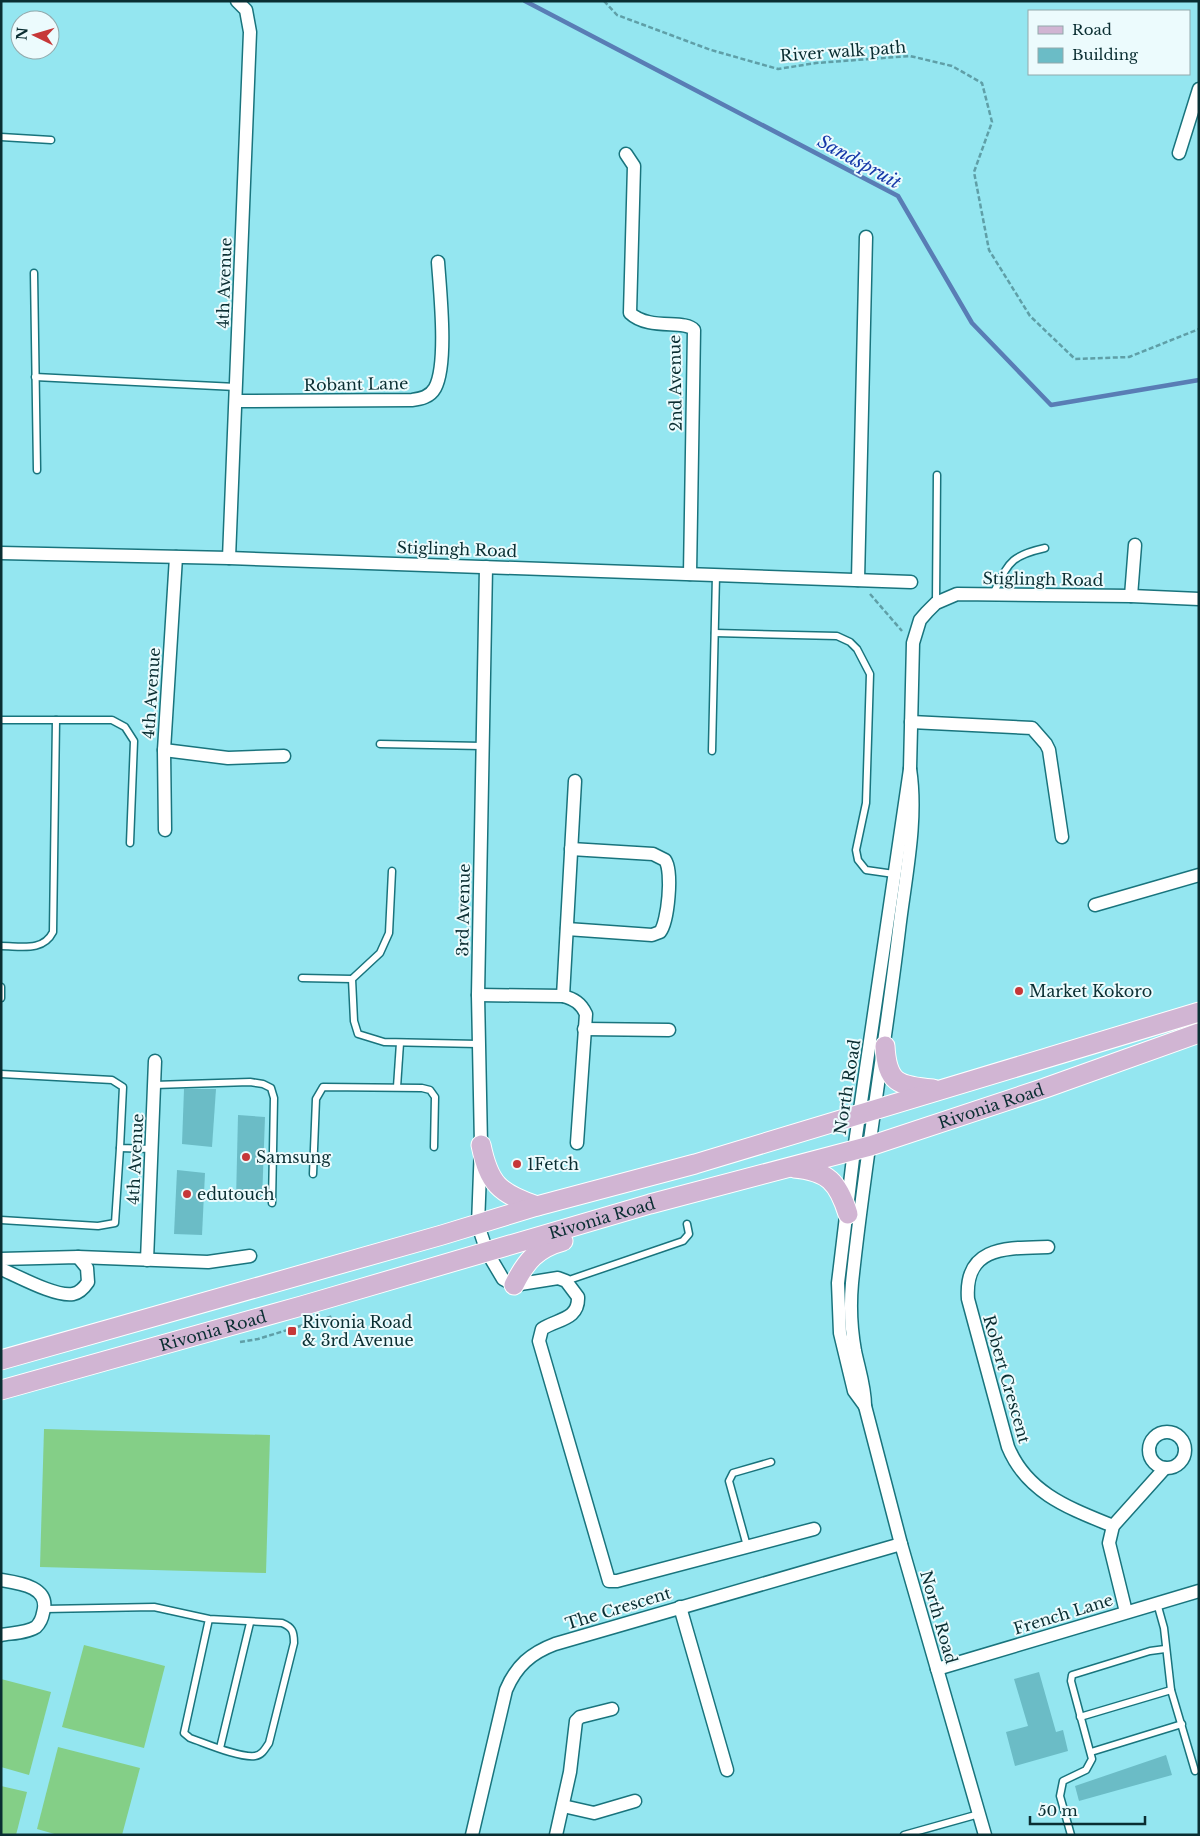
<svg xmlns="http://www.w3.org/2000/svg" width="1200" height="1836" font-family="'Libre Baskerville',serif">
<style>
.garden{fill:#84cf87}
.lines{fill:none;stroke-linecap:round;stroke-linejoin:round}
.stream{stroke:#597db5;stroke-width:4.5}
.building{fill:#6bbcc6}
.lane-casing{stroke:#19747d;stroke-width:9}
.street-casing{stroke:#19747d;stroke-width:15}
.primary-casing{stroke:#fff;stroke-width:21}
.path{stroke:#5f9fa7;stroke-width:2.5;stroke-dasharray:5 2.5;stroke-linecap:butt}
.lane{stroke:#fff;stroke-width:6}
.street{stroke:#fff;stroke-width:12}
.primary{stroke:#d1b5d3;stroke-width:19}
.poi-dot{fill:#c63738;stroke:#ecfbfd;stroke-width:2}
.labels{text-anchor:middle;stroke-width:4;stroke-linejoin:round;paint-order:stroke}
.street-label{font-size:16px;fill:#0a2e32;stroke:#ecfbfd}
.poi-label{font-size:16px;fill:#0a2e32;stroke:#ecfbfd;text-anchor:start}
.water-label{font-size:18px;font-style:italic;fill:#1639a9;stroke:#ecfbfd}
</style>
<rect width="100%" height="100%" fill="#94e6f0"/>
<g class="garden">
<path d="M44 1429 270 1435 266 1573 40 1567Z"/>
<path d="M84 1645 165 1666 144 1748 62 1727Z"/>
<path d="M1 1679 51 1692 29 1775 1 1767Z"/>
<path d="M58 1747 140 1768 122 1835H58L37 1829Z"/>
<path d="M1 1786 27 1792 16 1835H1Z"/>
</g>
<g class="lines">
<path class="stream" d="M525 1 898 196 972 323 1051 405 1199 380"/>
</g>
<g class="building">
<path d="M184 1089H216L212 1147 182 1144Z"/>
<path d="M238 1115 265 1117 262 1201 236 1200Z"/>
<path d="M177 1170 205 1173 202 1235 174 1234Z"/>
<path d="M1039 1672 1056 1732 1063 1730 1068 1751 1015 1766 1006 1732 1028 1726 1014 1679Z"/>
<path d="M1166 1755 1172 1775 1079 1801 1075 1786Z"/>
</g>
<g class="lines">
<defs>
<g id="lane">
<path d="M1 137 51 140"/>
<path d="M34 273 37 470"/>
<path d="M35 377 236 387"/>
<path d="M993 594C1009 563 1009 556 1045 548"/>
<path d="M936 603 937 475"/>
<path d="M715 633 837 636 850 642 857 649 870 674 866 803 856 850 858 860 866 870 894 874"/>
<path d="M1 720H112L125 727 134 741 130 843"/>
<path d="M380 744 482 746"/>
<path d="M712 751 716 575"/>
<path d="M392 871 389 933 380 953 352 979 354 1021 358 1034 384 1042 478 1044"/>
<path d="M1 946C21 946 43 952 53 932L56 720"/>
<path d="M302 978 352 979"/>
<path d="M1 987V998"/>
<path d="M1 1074 112 1080 123 1087 120 1148 152 1149"/>
<path d="M154 1085 250 1082 263 1084 271 1088 274 1098 272 1203"/>
<path d="M397 1087 400 1043"/>
<path d="M313 1174 316 1099 323 1087 422 1088 430 1090 435 1097 434 1147"/>
<path d="M1 1220 98 1226 115 1223 120 1148"/>
<path d="M566 1281 683 1241 689 1234 687 1224"/>
<path d="M747 1546 729 1481 733 1473 771 1462"/>
<path d="M1157 1603 1164 1628 1171 1690 1195 1771"/>
<path d="M44 1609 154 1607 209 1619 282 1623C292 1627 294 1631 294 1643L269 1743C265 1749 262 1755 255 1756 239 1758 205 1743 190 1738L184 1733 209 1619"/>
<path d="M1080 1717 1171 1690"/>
<path d="M220 1748 250 1623"/>
<path d="M1091 1752 1182 1724"/>
<path d="M904 1835 979 1814"/>
<path d="M1071 1835 1060 1796 1063 1781 1086 1770 1092 1759 1071 1681 1072 1675 1150 1651 1165 1649"/>
</g>
<g id="street">
<path d="M1179 153 1199 89"/>
<path d="M626 154 634 166 630 313C649 331 685 319 694 330L690 574"/>
<path d="M236 401 412 400C421 399 430 397 435 388 448 364 440 291 438 262"/>
<path d="M1 553 229 558 911 582"/>
<path d="M229 558 250 32 246 10 237 1"/>
<path d="M486 567 478 995 481 1145 478 1225 487 1252 503 1279 514 1285 558 1278 566 1281 578 1297C579 1320 557 1319 542 1329L539 1341 609 1581H617L814 1529"/>
<path d="M858 580 866 237"/>
<path d="M1131 596 1135 545"/>
<path d="M911 722 1032 728 1046 744 1049 750 1062 837"/>
<path d="M164 750 228 758 284 756"/>
<path d="M910 769C918 821 905 878 899 930 885 1048 864 1165 852 1283 850 1305 851 1329 855 1351 859 1370 865 1387 865 1406L901 1544 985 1835"/>
<path d="M165 830 164 750 176 557"/>
<path d="M1095 905 1199 875"/>
<path d="M567 929 652 935 660 932C668 922 673 871 665 860L653 854 571 849"/>
<path d="M478 995 563 996C574 999 581 1003 586 1014L577 1143"/>
<path d="M563 996 575 781"/>
<path d="M584 1029 669 1030"/>
<path d="M1048 1247C1008 1248 964 1245 968 1299L1008 1447C1027 1493 1069 1508 1113 1526"/>
<path d="M1 1259 78 1257 208 1262 250 1256"/>
<path d="M147 1260 155 1061"/>
<path d="M1 1269C18 1276 55 1297 73 1294 79 1293 84 1288 88 1282L87 1268 78 1257"/>
<path d="M865 1406 854 1391 840 1333 838 1283 854 1150 910 769 913 643 920 620 927 612 936 603 957 594 1131 596 1199 599"/>
<circle cx="1167" cy="1450" r="18"/>
<path d="M1 1580C20 1583 51 1587 43 1613 42 1619 40 1623 36 1627 27 1633 12 1633 1 1635"/>
<path d="M680 1607 727 1770"/>
<path d="M1126 1612 1109 1543 1113 1526 1165 1468"/>
<path d="M937 1669 1199 1591"/>
<path d="M563 1806 594 1813 635 1801"/>
<path d="M472 1835 506 1690C516 1666 531 1653 555 1644L901 1544"/>
<path d="M556 1835 570 1772 576 1721 580 1717 612 1709"/>
</g>
<g id="primary">
<path d="M885 1046C887 1083 898 1086 933 1089"/>
<path d="M481 1145C489 1184 499 1193 537 1206"/>
<path d="M794 1168C828 1171 838 1182 848 1214"/>
<path d="M514 1285C526 1261 537 1248 563 1241"/>
<path d="M1 1360 442 1235 537 1206 695 1164 1199 1012"/>
<path id="s1" d="M1 1390 305 1305 650 1204 870 1146 1045 1088 1199 1033"/>
</g>
</defs>
<use href="#lane" class="lane-casing"/>
<use href="#street" class="street-casing"/>
<use href="#primary" class="primary-casing"/>
<g class="path">
<path d="M604 1 617 15 711 50 778 69 816 63 910 56 952 66 982 83 992 122 974 172 989 250 1030 316 1075 359 1129 357 1199 329"/>
<path d="M870 594 902 631"/>
<path d="M240 1342 258 1339 333 1316"/>
</g>
<use href="#lane" class="lane"/>
<use href="#street" class="street"/>
<use href="#primary" class="primary"/>
</g>
<g class="poi-dot">
<circle cx="1019" cy="991" r="5"/>
<circle cx="246" cy="1157" r="5"/>
<circle cx="517" cy="1164" r="5"/>
<circle cx="187" cy="1194" r="5"/>
<rect x="287" y="1326" width="10" height="10" rx="2.5"/>
</g>
<g class="labels">
<g class="street-label">
<text transform="translate(843 51) rotate(-4)" y="6">River walk path</text>
<text transform="translate(224 283) rotate(-88)" y="6">4th Avenue</text>
<text transform="translate(675 383) rotate(-91)" y="6">2nd Avenue</text>
<text transform="translate(356 384) rotate(-1)" y="6">Robant Lane</text>
<text transform="translate(457 549) rotate(2)" y="6">Stiglingh Road</text>
<text transform="translate(1043 579) rotate(1)" y="6">Stiglingh Road</text>
<text transform="translate(151 693) rotate(-86)" y="6">4th Avenue</text>
<text transform="translate(463 910) rotate(-89)" y="6">3rd Avenue</text>
<text transform="translate(847 1087) rotate(-81)" y="6">North Road</text>
<text dy="6" stroke="none"><textPath href="#s1" startOffset="1030">Rivonia Road</textPath></text>
<text transform="translate(135 1159) rotate(-87)" y="6">4th Avenue</text>
<text dy="6" stroke="none"><textPath href="#s1" startOffset="625">Rivonia Road</textPath></text>
<text dy="6" stroke="none"><textPath href="#s1" startOffset="220">Rivonia Road</textPath></text>
<text transform="translate(1007 1379) rotate(74)" y="6">Robert Crescent</text>
<text transform="translate(618 1608) rotate(-17)" y="6">The Crescent</text>
<text transform="translate(1063 1614) rotate(-17)" y="6">French Lane</text>
<text transform="translate(939 1617) rotate(74)" y="6">North Road</text>
</g>
<g class="poi-label">
<text x="1029" y="997">Market Kokoro</text>
<text x="256" y="1163">Samsung</text>
<text x="527" y="1170">1Fetch</text>
<text x="197" y="1200">edutouch</text>
<text x="302" y="1328">Rivonia Road<tspan x="302" dy="18">&amp; 3rd Avenue</tspan></text>
</g>
<g class="water-label">
<text transform="translate(859 162) rotate(29)" y="6">Sandspruit</text>
</g>
</g>
<rect width="1200" height="1836" fill="none" stroke="#0a2e32" stroke-width="5"/>
<rect x="1028" y="10" width="162" height="65" fill="#ecfbfd" stroke="#92a9ac"/>
<rect x="1038" y="26" width="25" height="8" fill="#d1b5d3" stroke="#92a9ac"/>
<text x="1072" y="35" font-size="15" fill="#0a2e32">Road</text>
<rect x="1038" y="48" width="25" height="15" fill="#6bbcc6" stroke="#92a9ac"/>
<text x="1072" y="60" font-size="15" fill="#0a2e32">Building</text>
<g transform="translate(35 35) rotate(275)"><circle r="24" fill="#ecfbfd" stroke="#92a9ac"/>
<path d="M0-4L9 19L0 12L-9 19Z" fill="#c63738"/>
<text y="-8" font-size="14" font-weight="bold" text-anchor="middle" fill="#0a2e32">N</text>
</g>
<path d="M1030 1816v8h115v-8" fill="none" stroke="#0a2e32" stroke-width="2.5"/>
<text x="1038" y="1816" font-size="15" fill="#0a2e32" stroke="#ecfbfd" stroke-width="4" paint-order="stroke">50 m</text>
</svg>
